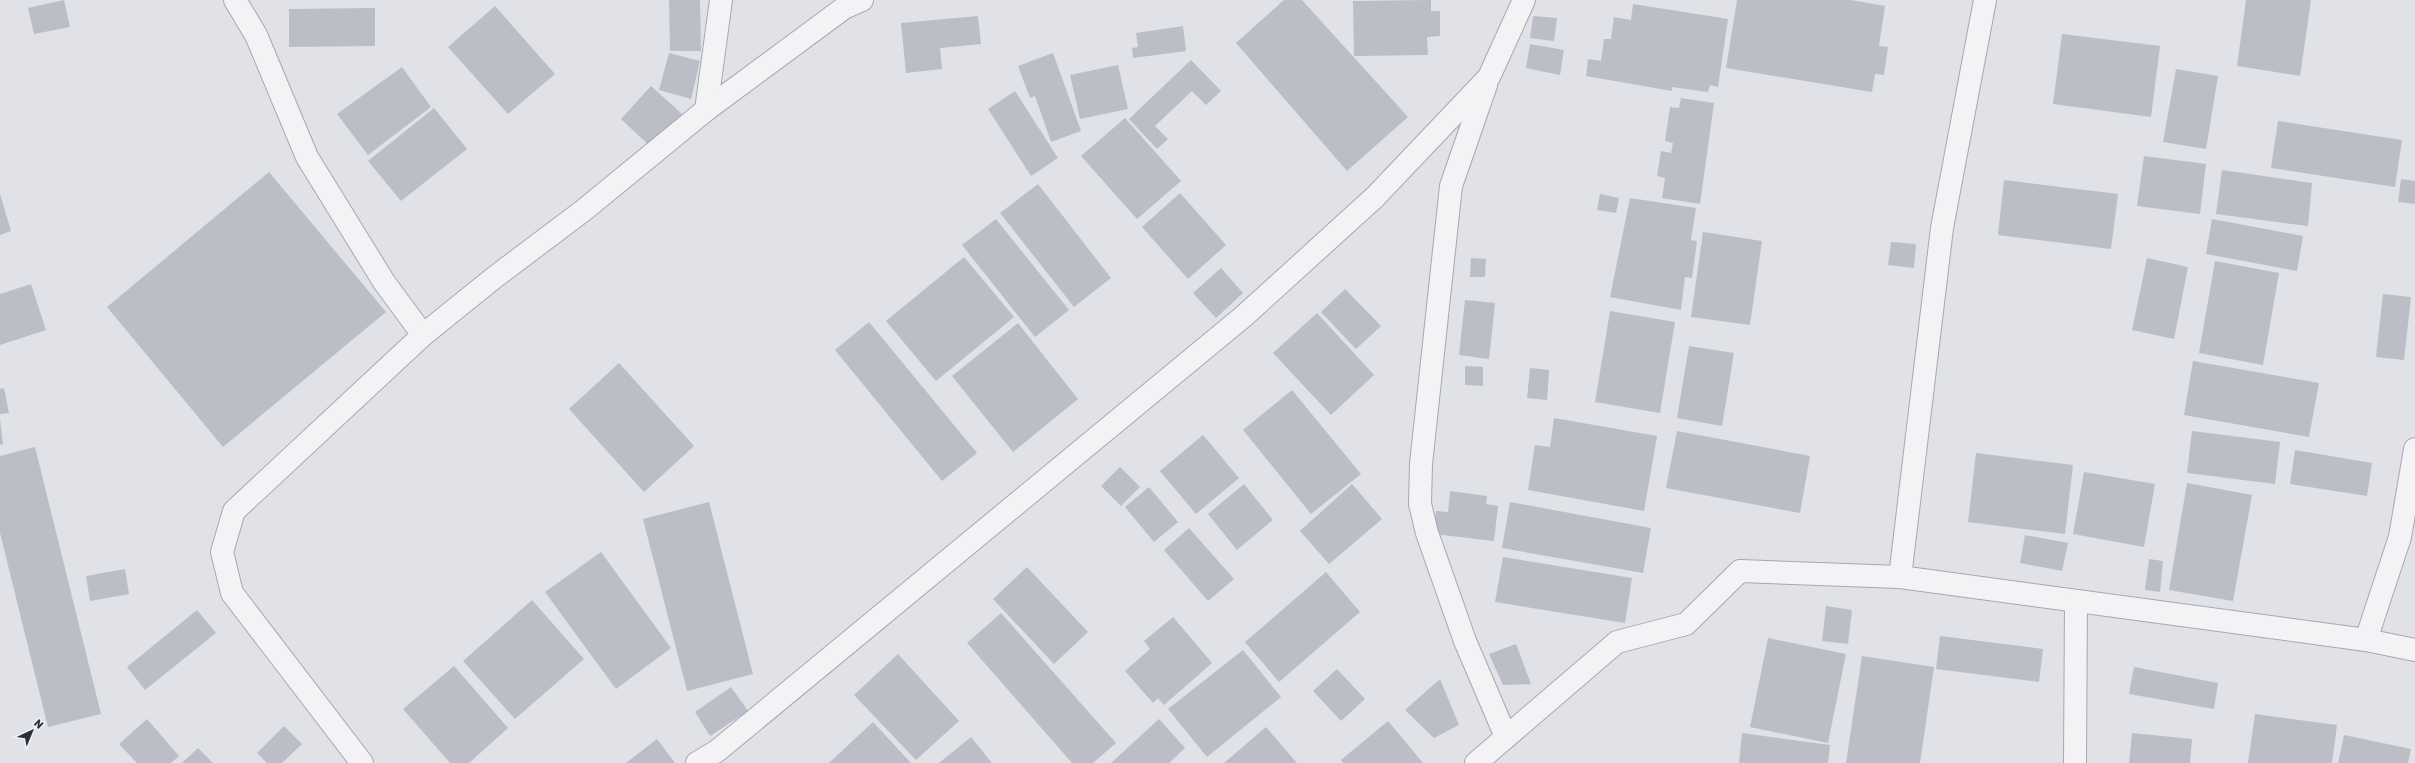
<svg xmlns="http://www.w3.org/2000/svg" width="2415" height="763" font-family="Rubik,sans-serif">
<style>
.building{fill:#bbbdc7}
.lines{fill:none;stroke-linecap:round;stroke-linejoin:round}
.minor-casing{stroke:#a6a8b1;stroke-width:24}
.minor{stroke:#f3f3f6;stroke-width:22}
</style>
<rect width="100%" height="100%" fill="#e0e2e8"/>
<g class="building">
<path d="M64 0 70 27 34 34 28 8Z"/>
<path d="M669 0H700L701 51H670Z"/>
<path d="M1284 0H1302L1408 117 1347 171 1236 43Z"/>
<path d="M1431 0V11H1440V36L1427 37 1428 55 1354 56 1353 1Z"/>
<path d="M1737 0H1851L1885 6 1879 46 1888 47 1884 75 1875 74 1872 92 1726 68Z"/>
<path d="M2246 0H2311L2300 76 2237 66Z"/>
<path d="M1633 4 1728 19 1718 87 1710 85 1708 92 1672 87V91L1586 76 1588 59 1601 61 1604 39H1611L1614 17 1631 20Z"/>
<path d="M495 6 555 74 508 114 448 47Z"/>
<path d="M375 8V46L289 47V9Z"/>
<path d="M978 16 981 44 940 48 942 69 906 73 901 23Z"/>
<path d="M1533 16 1557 18 1554 41 1530 38Z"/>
<path d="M1183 26 1186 51 1133 58 1132 48 1138 47 1136 33Z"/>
<path d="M2062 34 2160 46 2151 117 2053 104Z"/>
<path d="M1530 44 1564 50 1560 75 1526 68Z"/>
<path d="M669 53 700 61 691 99 659 90Z"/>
<path d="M1053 53 1081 131 1051 142 1035 96 1030 98 1018 66Z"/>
<path d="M1191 60 1221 91 1206 105 1192 91 1155 126 1168 139 1157 149 1129 119Z"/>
<path d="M1118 65 1128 109 1080 119 1070 75Z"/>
<path d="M402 67 431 107 368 155 337 114Z"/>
<path d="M2176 69 2218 76 2206 149 2163 142Z"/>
<path d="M651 86 682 114 651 147 621 119Z"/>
<path d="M1015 91 1058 158 1031 176 988 109Z"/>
<path d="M1681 98 1714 103 1700 204 1662 198 1665 178 1657 176 1661 151 1671 153 1673 143 1665 141 1670 107 1679 108Z"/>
<path d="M434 108 467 149 401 201 368 161Z"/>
<path d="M1125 118 1181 181 1137 219 1081 156Z"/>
<path d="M2278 121 2402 140 2395 187 2271 168Z"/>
<path d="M2144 156 2206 164 2200 214 2137 206Z"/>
<path d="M2222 170 2312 183 2308 226 2216 214Z"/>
<path d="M269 172 386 312 223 447 107 307Z"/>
<path d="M2401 179 2415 181V204L2398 202Z"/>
<path d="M2004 180 2118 194 2111 249 1998 235Z"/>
<path d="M1038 184 1111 278 1074 307 1000 213Z"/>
<path d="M1180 193 1226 245 1188 279 1142 227Z"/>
<path d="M0 194 11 231 0 235Z"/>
<path d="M1600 194 1619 198 1616 213 1597 210Z"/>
<path d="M1630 198 1696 208 1691 240 1697 241 1692 278 1685 277 1681 310 1610 297Z"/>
<path d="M996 219 1069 310 1035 337 962 245Z"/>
<path d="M2212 219 2303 236 2297 271 2206 254Z"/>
<path d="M1703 232 1762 241 1750 325 1691 317Z"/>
<path d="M1891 242 1916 244 1914 268 1888 265Z"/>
<path d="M964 257 1014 317 936 381 886 321Z"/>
<path d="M1471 258 1486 259 1485 277H1470Z"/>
<path d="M2147 258 2188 267 2174 339 2132 330Z"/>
<path d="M2215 261 2279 273 2263 365 2199 353Z"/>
<path d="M1221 268 1243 293 1216 318 1193 293Z"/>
<path d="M31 284 46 330 0 345V294Z"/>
<path d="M1345 289 1381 326 1356 349 1321 312Z"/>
<path d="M2383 294 2411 297 2404 360 2376 357Z"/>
<path d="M1465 300 1495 303 1489 359 1459 355Z"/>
<path d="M1610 311 1675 322 1660 413 1595 402Z"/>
<path d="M1317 313 1374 375 1331 415 1273 353Z"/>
<path d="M869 322 977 453 942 481 835 350Z"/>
<path d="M1018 323 1078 399 1013 452 952 376Z"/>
<path d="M1689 346 1734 353 1722 426 1677 418Z"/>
<path d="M2193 361 2319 383 2309 437 2184 415Z"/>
<path d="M619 363 694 446 644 492 569 409Z"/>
<path d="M1465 366 1483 367V386L1465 385Z"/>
<path d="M1530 368 1549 370 1547 400 1527 398Z"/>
<path d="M4 388 9 413 0 414V389Z"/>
<path d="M1292 390 1361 474 1311 514 1243 430Z"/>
<path d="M1554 418 1657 436 1644 511 1528 490 1535 445 1550 447Z"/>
<path d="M0 419 3 444 0 445Z"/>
<path d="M1677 431 1810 456 1800 513 1666 488Z"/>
<path d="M2192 431 2280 442 2275 484 2187 473Z"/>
<path d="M1203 435 1239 478 1196 514 1160 471Z"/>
<path d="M35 447 101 714 48 727 0 533V456Z"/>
<path d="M2295 450 2372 463 2367 496 2290 484Z"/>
<path d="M1976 453 2073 465 2065 534 1968 522Z"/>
<path d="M1120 467 1140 487 1121 506 1101 486Z"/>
<path d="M2084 472 2155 484 2144 547 2073 534Z"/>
<path d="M2187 483 2252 495 2233 601 2169 590Z"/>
<path d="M1244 484 1273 520 1237 550 1208 514Z"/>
<path d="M1352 484 1382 519 1329 564 1300 531Z"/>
<path d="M1149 487 1178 522 1154 542 1125 507Z"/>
<path d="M1450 491 1487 496 1486 504 1498 506 1494 541 1434 534 1436 511 1448 512Z"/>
<path d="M709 502 753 674 687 691 643 519Z"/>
<path d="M1510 502 1651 528 1643 573 1502 548Z"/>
<path d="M1189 528 1234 579 1208 601 1164 550Z"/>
<path d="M2025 535 2068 543 2062 571 2020 563Z"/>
<path d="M601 552 671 648 616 689 545 592Z"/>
<path d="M1503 557 1632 578 1625 623 1495 602Z"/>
<path d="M2149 559 2163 561 2160 592 2145 590Z"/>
<path d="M1027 567 1088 632 1054 664 993 599Z"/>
<path d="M125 569 129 594 90 601 86 576Z"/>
<path d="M1326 572 1360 612 1279 682 1245 642Z"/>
<path d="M532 600 584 659 515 719 463 661Z"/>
<path d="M1826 606 1852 610 1848 644 1822 641Z"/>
<path d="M197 610 216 633 145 690 127 667Z"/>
<path d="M1001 613 1116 743 1093 763H1072L967 643Z"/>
<path d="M1173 617 1212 663 1164 705 1158 698 1153 703 1125 671 1150 649 1144 641Z"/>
<path d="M1940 636 2043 649 2039 682 1936 669Z"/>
<path d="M1768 638 1846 654 1828 743 1750 727Z"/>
<path d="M1516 644 1531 684 1503 685 1489 654Z"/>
<path d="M1243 650 1281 697 1207 757 1168 709Z"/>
<path d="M898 654 959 721 916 760 854 695Z"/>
<path d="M1862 656 1934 667 1920 763H1846Z"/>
<path d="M454 666 508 728 469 763H450L403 709Z"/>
<path d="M2134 667 2218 683 2214 709 2129 694Z"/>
<path d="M1337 669 1365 699 1341 721 1313 691Z"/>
<path d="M1440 679 1459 725 1434 738 1405 710Z"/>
<path d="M731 687 748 711 710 736 695 712Z"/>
<path d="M2255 714 2337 725 2332 763H2248Z"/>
<path d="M147 719 179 756 171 763H137L119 744Z"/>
<path d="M1159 719 1185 748 1169 763H1111Z"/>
<path d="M1388 721 1423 763H1343L1341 760Z"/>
<path d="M873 722 911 763H829Z"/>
<path d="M284 726 302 744 282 763H267L257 753Z"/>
<path d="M1266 727 1297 763H1224Z"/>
<path d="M1742 733 1830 745 1828 763H1739Z"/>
<path d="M2132 733 2192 739 2190 763H2129Z"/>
<path d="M2344 735 2411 749 2408 763H2338Z"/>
<path d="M971 737 992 763H939Z"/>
<path d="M657 739 675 763H626Z"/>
<path d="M198 748 213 763H182Z"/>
</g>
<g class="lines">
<defs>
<g id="minor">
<path d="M235 0 256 35 307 157 384 282 423 335"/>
<path d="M1486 85 1451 186 1421 464 1420 504 1427 533 1465 641 1506 737"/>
<path d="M706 110 721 0"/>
<path d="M1900 577 1942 228 1985 0"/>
<path d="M2366 640 2400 537 2415 449"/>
<path d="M362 763 232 593 222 552 234 511 423 335 495 277 584 210 706 110 844 8 862 0"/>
<path d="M697 763 717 751 1244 316 1375 197 1489 77 1524 0"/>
<path d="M1476 763 1617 642 1686 624 1740 571 1900 577 2366 640 2415 650"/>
<path d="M2075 763 2076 601"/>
</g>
</defs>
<use href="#minor" class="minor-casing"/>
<use href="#minor" class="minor"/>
</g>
<g transform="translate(32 731) rotate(44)" stroke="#f0f1f5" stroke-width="3" paint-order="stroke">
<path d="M0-3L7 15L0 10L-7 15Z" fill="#2b2e3d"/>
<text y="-6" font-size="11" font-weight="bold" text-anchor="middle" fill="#2b2e3d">N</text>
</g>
</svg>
